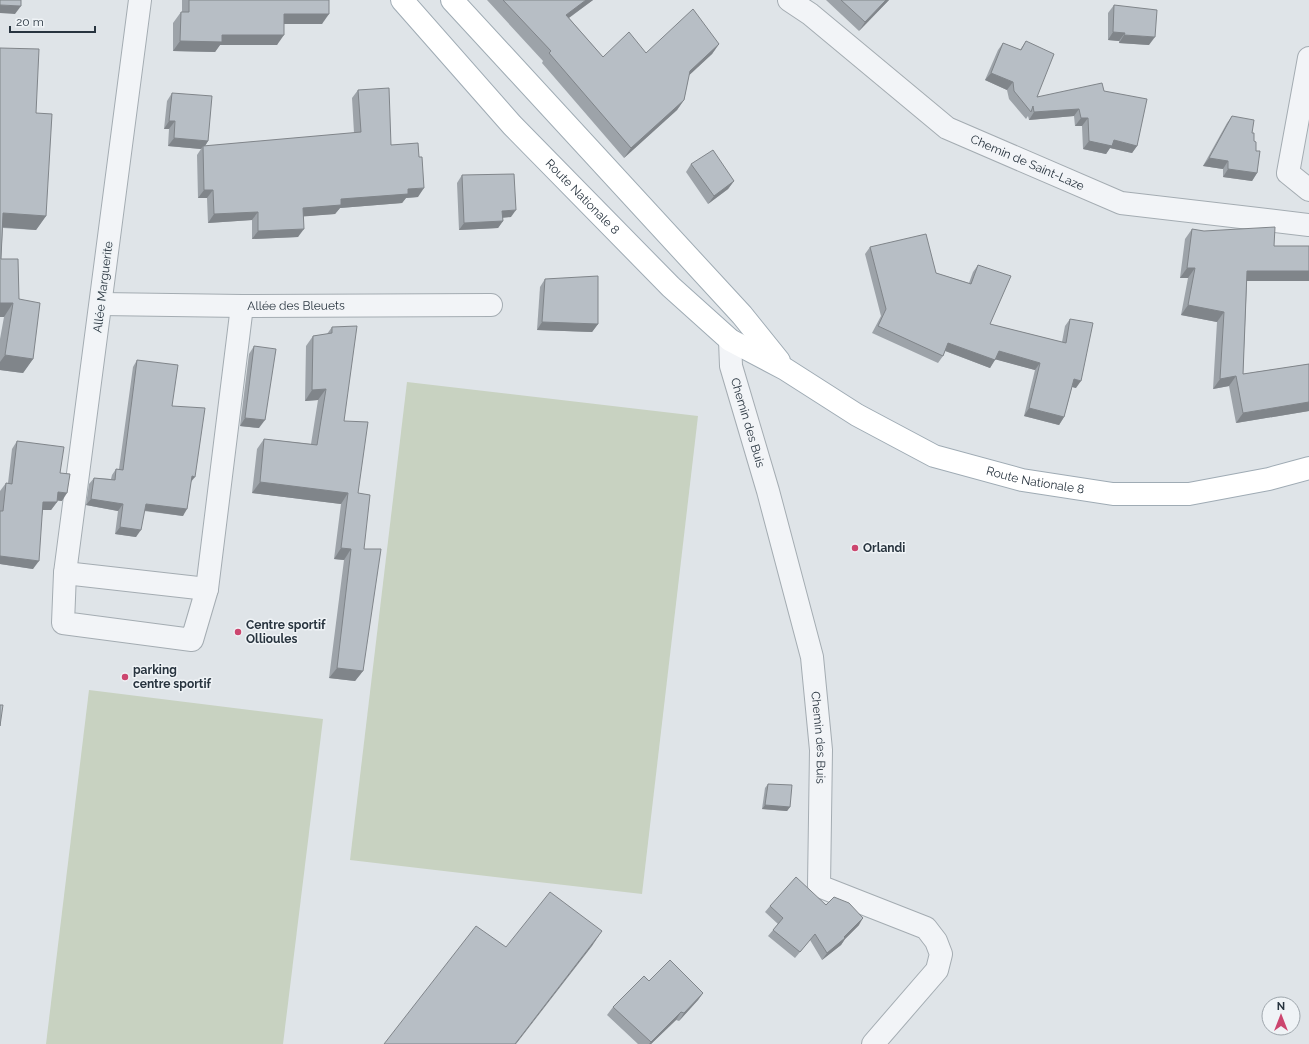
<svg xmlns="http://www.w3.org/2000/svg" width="1309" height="1044" font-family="Raleway,sans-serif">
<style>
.green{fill:#c8d2c1}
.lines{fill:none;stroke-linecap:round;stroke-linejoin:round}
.minor-casing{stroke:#a4acb2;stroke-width:24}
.major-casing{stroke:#9fabb4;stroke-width:24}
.minor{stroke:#f2f4f7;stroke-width:22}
.major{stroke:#fff;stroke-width:22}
.wall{fill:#9da3a9}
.shaded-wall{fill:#80858a}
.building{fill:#b7bec5;stroke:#80858a}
.poi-dot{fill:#cc466f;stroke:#eff3f6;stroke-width:1.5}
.labels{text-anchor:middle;stroke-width:3;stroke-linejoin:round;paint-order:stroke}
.street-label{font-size:12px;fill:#28343f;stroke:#eff3f6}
.poi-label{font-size:12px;font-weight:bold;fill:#28343f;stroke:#eff3f6;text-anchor:start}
</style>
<rect width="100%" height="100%" fill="#dfe4e8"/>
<g class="green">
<path d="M407 382 698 416 642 894 350 860Z"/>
<path d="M89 690 323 719 283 1044H46Z"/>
</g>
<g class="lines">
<defs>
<g id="minor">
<path d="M140 0 65 573 63 623 192 640 207 589 242 306"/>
<path id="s1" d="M789 0 810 14 947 128 1121 203 1309 225"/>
<path d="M1309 58 1288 173 1309 190"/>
<path id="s2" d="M101 304 242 306 491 305"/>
<path id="s3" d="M730 340 731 366 768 491 812 657 821 750 819 886 926 928 936 941 941 954 937 970 873 1044"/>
<path d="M65 573 207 589"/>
</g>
<g id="major">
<path id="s4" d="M402 0 512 125 671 287 730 340 785 369 857 415 934 456 1022 480 1113 494H1189L1269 479 1309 468"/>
<path d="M452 0 742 315 779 361"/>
</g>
</defs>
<use href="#minor" class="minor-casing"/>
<use href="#major" class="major-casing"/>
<use href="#minor" class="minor"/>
<use href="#major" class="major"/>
</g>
<g class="wall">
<path d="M182 0H329L322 24H284L277 45H220L215 52 173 51V23L181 12H182Z"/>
<path d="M487 0H593L569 18 603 57 719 44 712 54 689 75 684 100 677 110 624 158 542 63 543 61Z"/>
<path d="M826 0H889L859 31Z"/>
<path d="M1114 5 1149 45 1119 43V41L1108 40V13Z"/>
<path d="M1026 41 1037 97 1104 91 1137 146 1132 153 1110 148 1106 154 1083 149 1082 126H1075L1074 116 1029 120 1028 116 1026 119 1009 99 1007 90 985 80 998 50 1003 43 1020 50Z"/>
<path d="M0 48 36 113 46 216 36 230 3 228 1 259 19 299 33 359 23 373 0 370V339L4 317H0Z"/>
<path d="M358 90 391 145 418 197 406 198 402 203 340 208 335 214 304 216 298 237 252 239V220L208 223 207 198H198L197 155 201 149 168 146 169 129H164L167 101 172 93 208 141 205 146 354 133 352 98Z"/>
<path d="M1232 116 1254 141 1257 173 1252 181 1223 177V169L1203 166 1227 123Z"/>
<path d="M691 164 734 181 728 189 708 204 686 172Z"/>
<path d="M462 175 511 217 502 218 503 221 498 228 459 230 457 183Z"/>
<path d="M1192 229 1274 246 1309 281H1247L1243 374 1309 364V411L1236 423 1229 386 1213 389 1217 322 1181 315 1188 278H1180L1185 239Z"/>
<path d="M870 247 936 273 969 283 973 272 978 265 990 324 1062 342 1065 326 1070 319 1076 388 1072 387 1064 417 1059 425 1024 416 1035 370 995 359 990 368 945 351 943 356 938 363 872 333 881 316 865 254Z"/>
<path d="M545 279 598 324 592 332 537 330 540 287Z"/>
<path d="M332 327 344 421 358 493 364 549 363 671 355 681 329 678 344 560 334 559 341 504 252 493 257 449 264 439 311 444 318 400 305 401 306 346 313 336 327 334Z"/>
<path d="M254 346 259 428 240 426 249 354Z"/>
<path d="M137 360 172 406 191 482 183 516 144 511 136 537 115 534 118 511 86 505 89 484 94 478 111 479 112 475 116 469H119L133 367Z"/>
<path d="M17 441 60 473 62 501 57 500V502L51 510H43L33 569 0 564V491L6 483H8L12 449Z"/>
<path d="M768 784 790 807 787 811 762 809 765 788Z"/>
<path d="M826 905 859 925 845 939 841 945 822 960 810 940 795 958 768 936 778 924 765 912 770 906Z"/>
<path d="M649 981 703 993 698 1000 679 1021 676 1020 651 1044H638L607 1015 613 1007Z"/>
</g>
<g class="shaded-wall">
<path d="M586 0H593L559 25 566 15Z"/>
<path d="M886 0H889L859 31 865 22Z"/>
<path d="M0 5 21 6 15 14 0 13Z"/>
<path d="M284 14H329L322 24H277Z"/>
<path d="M1113 32 1125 33 1119 41 1108 40Z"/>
<path d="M222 35H284L277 45H220L215 52 173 51 180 41Z"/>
<path d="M1124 35 1155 37 1149 45 1119 43Z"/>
<path d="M719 44 712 54 683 81 690 71Z"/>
<path d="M991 73 1013 82 1007 90 985 80Z"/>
<path d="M684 100 677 110 624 158 631 148Z"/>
<path d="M1079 109 1074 116 1029 120 1034 112Z"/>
<path d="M1081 118H1088L1082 126H1075Z"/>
<path d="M169 121H175L169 129H164Z"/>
<path d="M174 138 208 141 203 149V146L201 149 168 146Z"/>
<path d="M1114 140 1137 146 1132 153 1110 148 1106 154 1083 149 1089 141Z"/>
<path d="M1209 158 1228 161 1223 169 1203 166Z"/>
<path d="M1228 169 1257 173 1252 181 1223 177Z"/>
<path d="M734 181 728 189 708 204 714 196Z"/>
<path d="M424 188 418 197 406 198 402 203 340 208 335 214 297 217 303 208 341 199 408 189Z"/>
<path d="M204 190H213L207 198H198Z"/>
<path d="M516 210 511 217 497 218 502 211Z"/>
<path d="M258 212 252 220 208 223 214 214Z"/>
<path d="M3 213 46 216 36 230 0 227Z"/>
<path d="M503 221 498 228 459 230 464 223Z"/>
<path d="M304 229 298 237 252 239 258 231Z"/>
<path d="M1187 268H1195L1188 278H1180Z"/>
<path d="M1247 271H1309V281H1240Z"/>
<path d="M0 303H13L4 317H0Z"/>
<path d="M1188 305 1224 312 1217 322 1181 315Z"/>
<path d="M542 322 598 324 592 332 537 330Z"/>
<path d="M948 343 995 360 990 368 943 350Z"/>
<path d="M999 351 1040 363 1035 370 994 359Z"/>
<path d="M5 355 33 359 23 373 0 370V362Z"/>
<path d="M1236 376 1229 386 1213 389 1220 379Z"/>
<path d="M1074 379 1081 381 1076 388 1069 386Z"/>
<path d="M326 389 318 400 305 401 312 390Z"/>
<path d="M1309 402V411L1236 423 1243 413Z"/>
<path d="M1029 408 1064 417 1059 425 1024 416Z"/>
<path d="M245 418 265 420 259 428 240 426Z"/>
<path d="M192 476 195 477 190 483Z"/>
<path d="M260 482 348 493 341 504 252 493Z"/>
<path d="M58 492 67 493 62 501 52 500Z"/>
<path d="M91 499 123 504 118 511 86 505Z"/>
<path d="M43 502H57L51 510H38Z"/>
<path d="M146 504 187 509 183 516 141 510Z"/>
<path d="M120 527 141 530 136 537 115 534Z"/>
<path d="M341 548 351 549 344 560 334 559Z"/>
<path d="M0 556 39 561 33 569 0 564Z"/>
<path d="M337 668 363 671 355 681 329 678Z"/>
<path d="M765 805 790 807 787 811 762 809Z"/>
<path d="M863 918 859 925 845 939 841 945 822 960 827 953 844 937Z"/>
<path d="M602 931 592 946 516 1044H515Z"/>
<path d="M703 993 698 1000 679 1021 684 1013Z"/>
<path d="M681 1012 676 1020 651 1044H649Z"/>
</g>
<g class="building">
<path d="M0 0H21V6L0 5Z"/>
<path d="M189 0H329V14H284V35H222V42L180 41 181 12H189Z"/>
<path d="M503 0H586L566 15 603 57 629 32 646 53 693 9 719 44 690 71 684 100 631 148 549 53 551 51Z"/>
<path d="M841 0H886L865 22Z"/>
<path d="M1114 5 1157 10 1155 37 1124 35 1125 33 1113 32Z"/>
<path d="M1026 41 1054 54 1037 97 1102 83 1104 91 1147 99 1137 146 1114 140 1112 146 1089 141 1088 118H1081L1079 109 1034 112 1033 106 1031 112 1014 91 1013 82 991 73 1003 43 1021 50Z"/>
<path d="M0 48 39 49 36 113 52 114 46 216 3 213 1 259H18L19 299 40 303 33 359 5 355 13 303H0Z"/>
<path d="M389 88 391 145 418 143 419 157H422L424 188 408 189V194L341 199V205L303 208 304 229 258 231V212L214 214 213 190H204L203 146 361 132 358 90Z"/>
<path d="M172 93 212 96 208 141 174 138 175 121H169Z"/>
<path d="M1232 116 1254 120 1252 133H1254V141L1256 142V151H1260L1257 173 1228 169V161L1209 158Z"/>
<path d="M713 150 734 181 714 196 691 164Z"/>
<path d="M514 174 516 210 502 211 503 221 464 223 462 175Z"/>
<path d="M1275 227 1274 246H1309V271H1247L1243 374 1309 364V402L1243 413 1236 376 1220 379 1224 312 1188 305 1195 268H1187L1192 229 1204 231Z"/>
<path d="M926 234 936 273 971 284 978 265 1011 276 990 324 1066 343 1070 319 1093 323 1081 381 1074 379 1064 417 1029 408 1040 363 999 351 995 360 948 343 943 356 878 326 886 309 870 247Z"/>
<path d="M598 276V324L542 322 545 279Z"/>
<path d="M357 326 344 421 368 422 358 493 370 495 364 549H381L363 671 337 668 351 549 341 548 348 493 260 482 264 439 317 445 326 389 312 390 313 336 332 333V327Z"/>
<path d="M254 346 276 349 265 420 245 418Z"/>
<path d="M137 360 178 365 172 406 205 408 195 477 192 476 187 509 146 504 141 530 120 527 123 504 91 499 94 478 115 480 116 469 123 470Z"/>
<path d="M17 441 64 447 60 473 70 474 67 493 58 492 57 502H43L39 561 0 556V511H3L6 483 12 484Z"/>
<path d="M0 705H3L0 726Z"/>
<path d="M768 784 792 785 790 807 765 805Z"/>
<path d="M796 877 826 905 834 897 849 903 863 918 844 937 845 938 827 953 815 934 800 952 773 930 783 918 770 906Z"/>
<path d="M550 892 602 931 515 1044H384L476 926 506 947Z"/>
<path d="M670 960 703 993 684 1013 681 1012 651 1042 613 1007 644 976 649 981Z"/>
</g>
<g class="poi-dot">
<circle cx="855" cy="548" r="4"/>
<circle cx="238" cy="632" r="4"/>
<circle cx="125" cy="677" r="4"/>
</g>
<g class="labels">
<g class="street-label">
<text dy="4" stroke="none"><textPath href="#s1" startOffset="291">Chemin de Saint-Laze</textPath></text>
<text dy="4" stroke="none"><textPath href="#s4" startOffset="267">Route Nationale 8</textPath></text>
<text transform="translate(103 287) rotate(-83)" y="4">Allée Marguerite</text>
<text dy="4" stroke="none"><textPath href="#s2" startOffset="195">Allée des Bleuets</textPath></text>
<text dy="4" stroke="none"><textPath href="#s3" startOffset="85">Chemin des Buis</textPath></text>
<text dy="4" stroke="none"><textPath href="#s4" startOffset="812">Route Nationale 8</textPath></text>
<text dy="4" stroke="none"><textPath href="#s3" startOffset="409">Chemin des Buis</textPath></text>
</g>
<g class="poi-label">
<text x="863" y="552">Orlandi</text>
<text x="246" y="629">Centre sportif<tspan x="246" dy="14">Ollioules</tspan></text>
<text x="133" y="674">parking<tspan x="133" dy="14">centre sportif</tspan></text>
</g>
</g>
<g transform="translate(1281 1016)"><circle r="19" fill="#eff3f6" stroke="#9fa7ad"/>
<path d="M0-3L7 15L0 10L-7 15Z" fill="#cc466f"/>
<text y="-6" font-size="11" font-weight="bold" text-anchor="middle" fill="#28343f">N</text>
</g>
<path d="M10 26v6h85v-6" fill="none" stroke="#28343f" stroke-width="2"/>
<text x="16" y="26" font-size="12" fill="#28343f" stroke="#eff3f6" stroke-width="3" paint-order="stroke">20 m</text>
</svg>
